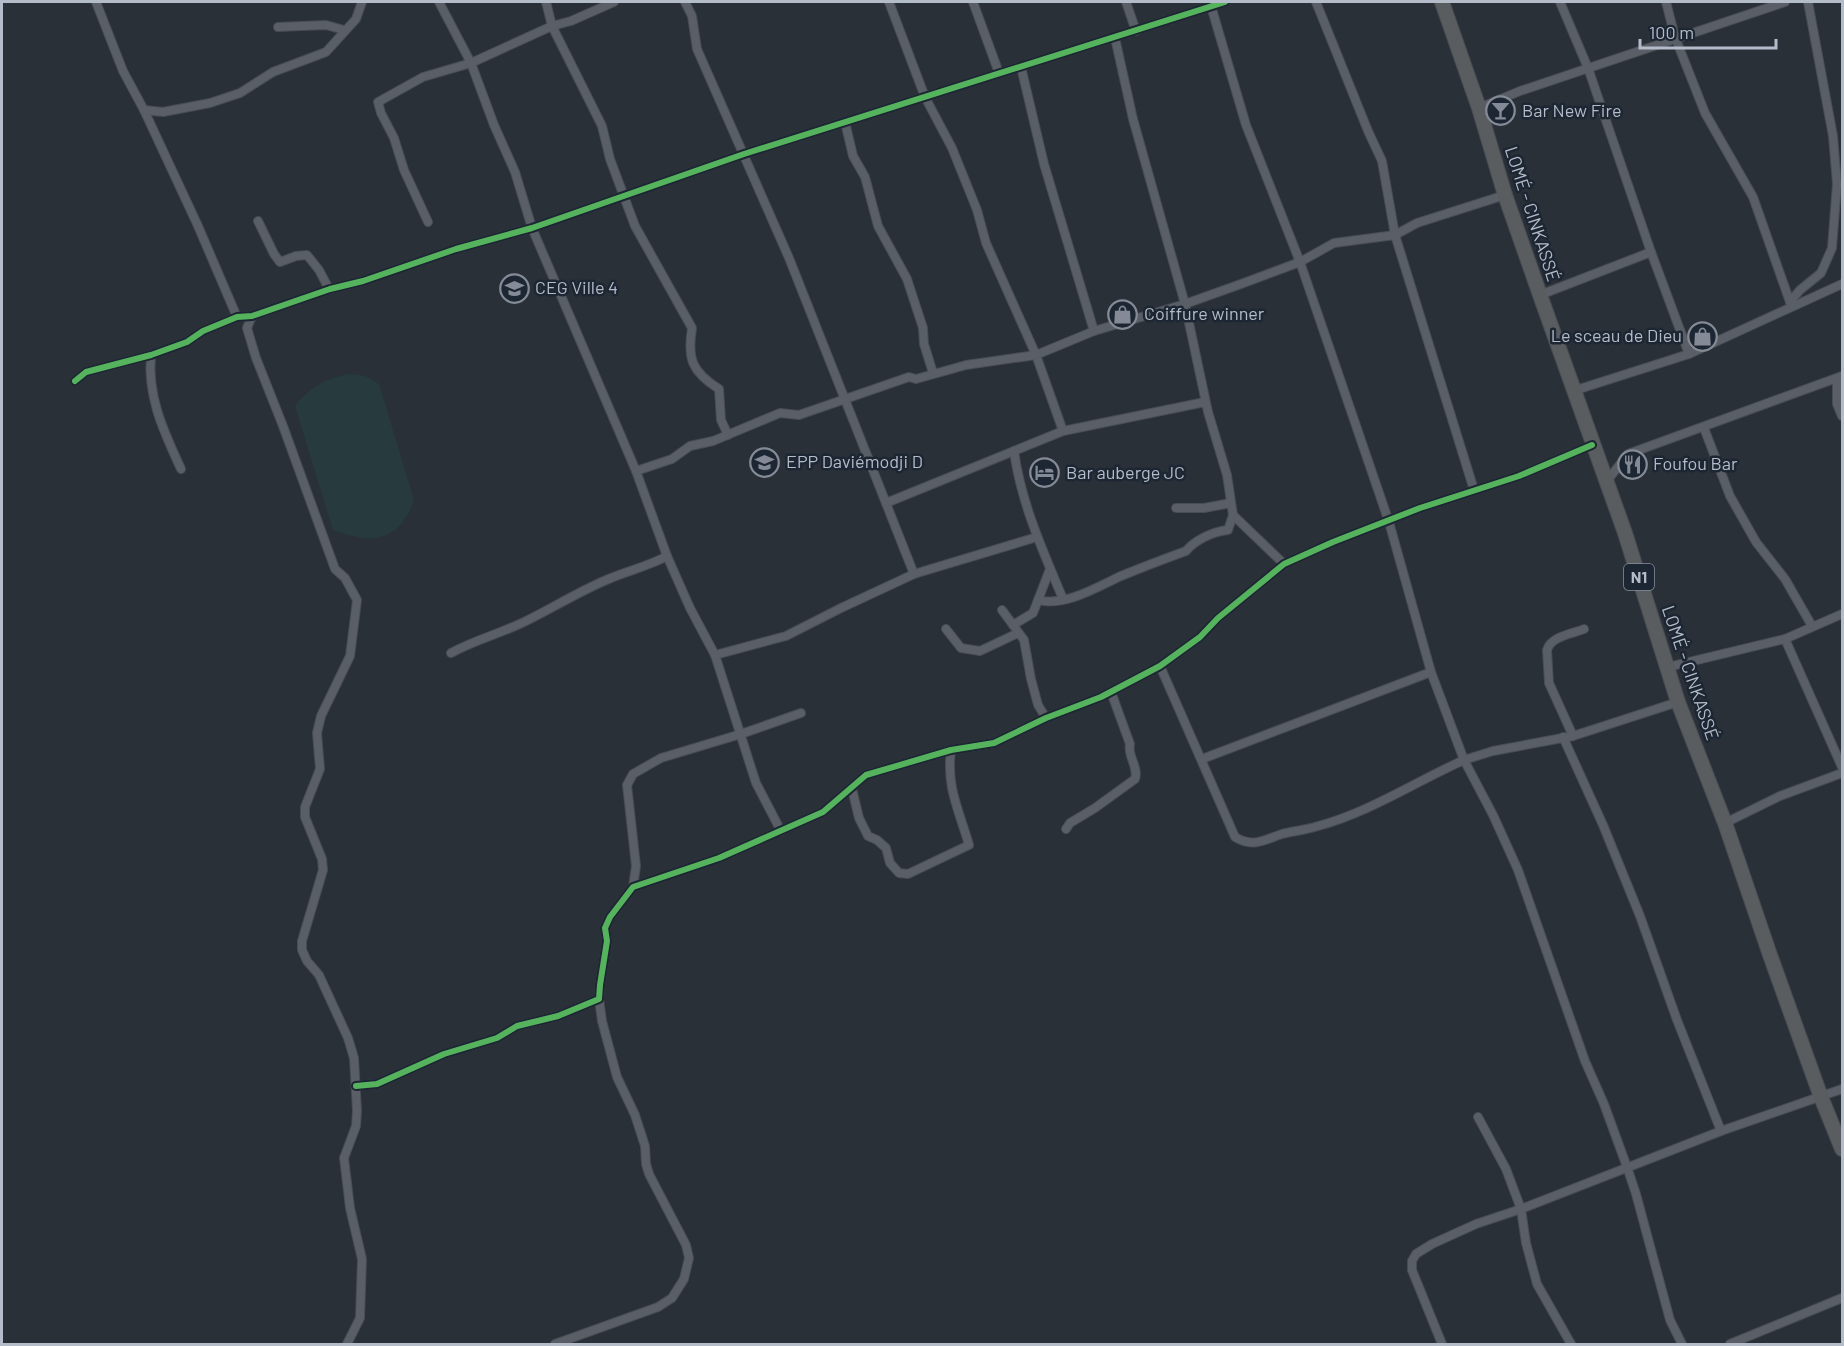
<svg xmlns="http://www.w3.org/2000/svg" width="1844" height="1346" font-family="Barlow,sans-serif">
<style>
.green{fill:#273a3e}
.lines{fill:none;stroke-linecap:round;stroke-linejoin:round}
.street-casing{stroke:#484c53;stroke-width:10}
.highway-casing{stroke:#474c53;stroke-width:16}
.street{stroke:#5a5e66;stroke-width:8}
.highway{stroke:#5a5d60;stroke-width:14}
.cycleway-casing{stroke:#1d2633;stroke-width:10}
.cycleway{stroke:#56b35d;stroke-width:6}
.labels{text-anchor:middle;stroke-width:5;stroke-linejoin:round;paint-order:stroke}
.shield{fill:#1d2633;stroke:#878f9c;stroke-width:1.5}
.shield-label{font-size:16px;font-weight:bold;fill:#b4bcc9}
.poi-label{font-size:18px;fill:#b4bcc9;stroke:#1d2633;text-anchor:start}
.street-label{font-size:18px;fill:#b4bcc9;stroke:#1d2633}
</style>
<rect width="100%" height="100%" fill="#2a3038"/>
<path class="green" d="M348 374 365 376 379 384 414 500C399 543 371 544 333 530L295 406C308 388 327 378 348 374Z"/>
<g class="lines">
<defs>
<g id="street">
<path d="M96 2 123 71 144 110 198 226 237 317"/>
<path d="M439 2 471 63 494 125 515 172 532 228 636 471 667 556 690 608 715 655 756 783 781 831"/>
<path d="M546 2 552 26 602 126 610 159 635 226 692 328C687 359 692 372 719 389L721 420 728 435"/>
<path d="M685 2 692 16 697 49 789 258 914 574"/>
<path d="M889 2 925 97 952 148 977 210 986 243 1036 355 1063 431"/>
<path d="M973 2 999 73"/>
<path d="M1126 2 1136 31"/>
<path d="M1316 2 1368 131 1382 161 1395 235 1474 490"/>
<path d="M1560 2 1588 68 1651 252 1689 354"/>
<path d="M1666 2 1675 37 1705 113 1753 197 1790 302"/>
<path d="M1211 6 1246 125 1300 262 1389 522 1431 672 1464 760 1493 751 1573 736 1678 702"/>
<path d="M278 27 326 25 344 30"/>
<path d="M1115 38 1133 119 1185 304 1208 412 1227 475 1233 515 1284 564"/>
<path d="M1021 67 1044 164 1094 331"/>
<path d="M1479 108 1520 91 1785 2"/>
<path d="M144 110 163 112 210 103 240 93 273 72 326 52 356 19 362 2"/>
<path d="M845 122 853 156 865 177 878 226 907 279 923 328 924 344 933 373"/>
<path d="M258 221 274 254 280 262 296 256 307 255 319 270 329 289"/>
<path d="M428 222 404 170 394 138 381 113 378 102 423 77 471 63 552 26 571 21 614 2"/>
<path d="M1540 295 1651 252"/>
<path d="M1792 306 1790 302 1800 290 1821 273 1832 248 1837 184 1833 136 1808 2"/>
<path d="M252 316 247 328 256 358 283 426 335 569 345 578 357 600 350 656 321 716 317 733 320 769 305 807V817L322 859 323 870 302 941V950L307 961 319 975 348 1038 354 1058 357 1111 356 1126 344 1158 350 1208 362 1259 360 1318 347 1344"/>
<path d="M151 355C147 397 164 432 181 469"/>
<path d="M1837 379V404L1842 416"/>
<path d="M75 381 86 372 151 355 187 342 203 331 237 317 252 316 330 289 363 281 456 249 532 228 744 154 1225 2"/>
<path d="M1573 391 1689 354 1842 284"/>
<path d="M1704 428 1730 496 1756 542 1785 579 1812 626"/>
<path d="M1014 451C1021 503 1043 551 1063 599"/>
<path d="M636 471 672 459 690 446 713 441 780 413 799 415 909 377 916 379 966 365 1036 355 1094 331 1185 304 1241 284 1300 262 1334 243 1395 235 1417 223 1505 195"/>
<path d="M1607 481 1628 454 1842 376"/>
<path d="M886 503 1063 431 1205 402"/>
<path d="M1176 508H1204L1231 503"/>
<path d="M1038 600C1065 607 1097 587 1121 576 1143 567 1164 559 1186 551 1195 540 1214 531 1228 530L1233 515"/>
<path d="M1002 610 1024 640 1031 679 1038 705 1046 718"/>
<path d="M1013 625 1033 613 1050 569"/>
<path d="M946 629 961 648 980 651 1018 633"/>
<path d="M1785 639 1842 767"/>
<path d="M451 653C475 640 499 634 524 622 553 608 581 590 611 578 630 570 649 566 667 556"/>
<path d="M715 655 786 636 841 608 914 574 1037 537"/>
<path d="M1160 666 1235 837C1253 848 1264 840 1282 834 1294 831 1306 830 1318 826 1368 813 1417 781 1464 760L1493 815 1518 870 1585 1061 1604 1104 1627 1167 1636 1194 1670 1320 1682 1344"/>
<path d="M1668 667 1785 639 1842 614"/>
<path d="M1573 736 1549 683 1547 650C1551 636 1572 634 1584 629"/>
<path d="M1563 737 1603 825 1640 916 1677 1020 1721 1131"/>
<path d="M1202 759 1431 672"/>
<path d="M852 789 859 818 868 836 877 840 886 848 890 863 899 873 908 874 969 845C959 810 946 787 951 750"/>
<path d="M1725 823 1780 796 1842 773"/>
<path d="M1066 829 1070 823 1095 808 1135 779C1139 767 1127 756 1130 744L1111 692"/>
<path d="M633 887 636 866 627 785 633 774 661 758 741 734 801 713"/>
<path d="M356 1086 377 1084 444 1054 497 1038 517 1026 558 1016 599 999 600 985 607 941 605 928 610 917 633 887 719 858 823 812 866 775 951 750 994 743 1046 718 1101 697 1160 666 1200 637 1218 618 1284 564 1333 542 1420 508 1519 476 1592 445"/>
<path d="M1478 1117 1506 1169 1521 1209 1526 1243 1537 1284 1571 1344"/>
<path d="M555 1344 658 1307 672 1298 684 1279 689 1258 686 1245 649 1174 646 1164 645 1146 635 1115 617 1077 602 1021 599 999"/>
<path d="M1442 1344 1412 1270V1261L1416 1254 1432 1244 1476 1224 1521 1209 1721 1131 1842 1089"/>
<path d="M1730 1344 1842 1298"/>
</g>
<path id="highway" d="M1442 2 1479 108 1505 195 1540 295 1625 533 1678 702 1725 823 1770 955 1821 1097 1842 1149"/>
</defs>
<use href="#street" class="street-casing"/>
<use href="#highway" class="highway-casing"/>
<use href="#street" class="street"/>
<use href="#highway" class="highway"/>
<defs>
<g id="cycleway">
<path d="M75 381 86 372 151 355 187 342 203 331 237 317 252 316 330 289 363 281 456 249 532 228 744 154 1225 2"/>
<path d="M356 1086 377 1084 444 1054 497 1038 517 1026 558 1016 599 999 600 985 607 941 605 928 610 917 633 887 719 858 823 812 866 775 951 750 994 743 1046 718 1101 697 1160 666 1200 637 1218 618 1284 564 1333 542 1420 508 1519 476 1592 445"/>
</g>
</defs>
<use href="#cycleway" class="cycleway-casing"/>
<use href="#cycleway" class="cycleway"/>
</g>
<defs>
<symbol id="bar-ring" viewBox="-11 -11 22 22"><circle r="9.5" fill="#1d2633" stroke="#848b96" stroke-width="1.5"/><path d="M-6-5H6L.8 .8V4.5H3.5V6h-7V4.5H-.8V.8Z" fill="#848b96"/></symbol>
<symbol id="school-ring" viewBox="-11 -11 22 22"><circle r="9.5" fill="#1d2633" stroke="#848b96" stroke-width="1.5"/><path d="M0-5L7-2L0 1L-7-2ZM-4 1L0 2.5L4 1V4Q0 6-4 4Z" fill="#848b96"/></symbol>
<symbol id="shop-ring" viewBox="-11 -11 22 22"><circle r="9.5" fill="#1d2633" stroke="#848b96" stroke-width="1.5"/><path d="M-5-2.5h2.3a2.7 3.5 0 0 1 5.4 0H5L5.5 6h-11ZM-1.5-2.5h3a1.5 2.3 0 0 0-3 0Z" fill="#848b96"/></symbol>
<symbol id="restaurant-ring" viewBox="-11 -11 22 22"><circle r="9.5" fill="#1d2633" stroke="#848b96" stroke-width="1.5"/><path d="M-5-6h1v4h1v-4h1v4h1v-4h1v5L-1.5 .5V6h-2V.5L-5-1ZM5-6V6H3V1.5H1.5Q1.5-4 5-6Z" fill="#848b96"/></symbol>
<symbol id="hotel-ring" viewBox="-11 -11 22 22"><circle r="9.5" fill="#1d2633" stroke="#848b96" stroke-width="1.5"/><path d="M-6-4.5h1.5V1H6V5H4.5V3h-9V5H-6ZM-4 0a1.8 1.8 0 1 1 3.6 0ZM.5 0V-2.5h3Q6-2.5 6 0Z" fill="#848b96"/></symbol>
</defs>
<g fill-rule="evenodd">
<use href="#bar-ring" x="1484" y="94" width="33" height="33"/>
<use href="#school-ring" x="498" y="272" width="33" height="33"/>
<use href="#shop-ring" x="1106" y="298" width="33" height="33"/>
<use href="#shop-ring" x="1686" y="320" width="33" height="33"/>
<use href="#school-ring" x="748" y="446" width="33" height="33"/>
<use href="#restaurant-ring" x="1616" y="448" width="33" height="33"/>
<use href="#hotel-ring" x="1028" y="456" width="33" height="33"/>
</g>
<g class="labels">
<rect class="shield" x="1624" y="564" width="30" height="26" rx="4.5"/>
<g class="shield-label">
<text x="1639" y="583">N1</text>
</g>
<g class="poi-label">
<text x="1522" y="117">Bar New Fire</text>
<text x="535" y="294">CEG Ville 4</text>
<text x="1144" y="320">Coiffure winner</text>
<text x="1682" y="342" text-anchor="end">Le sceau de Dieu</text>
<text x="786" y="468">EPP Daviémodji D</text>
<text x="1653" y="470">Foufou Bar</text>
<text x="1066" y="479">Bar auberge JC</text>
</g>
<g class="street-label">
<text transform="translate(1532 214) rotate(72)" y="6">LOMÉ - CINKASSÉ</text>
<text transform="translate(1690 673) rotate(71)" y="6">LOMÉ - CINKASSÉ</text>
</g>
</g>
<rect width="1844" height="1346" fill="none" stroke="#b4bcc9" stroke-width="6"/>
<path d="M1640 39v9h136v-9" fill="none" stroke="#b4bcc9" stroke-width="3"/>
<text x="1649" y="39" font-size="18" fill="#b4bcc9" stroke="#1d2633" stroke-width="4.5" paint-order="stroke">100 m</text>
</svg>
